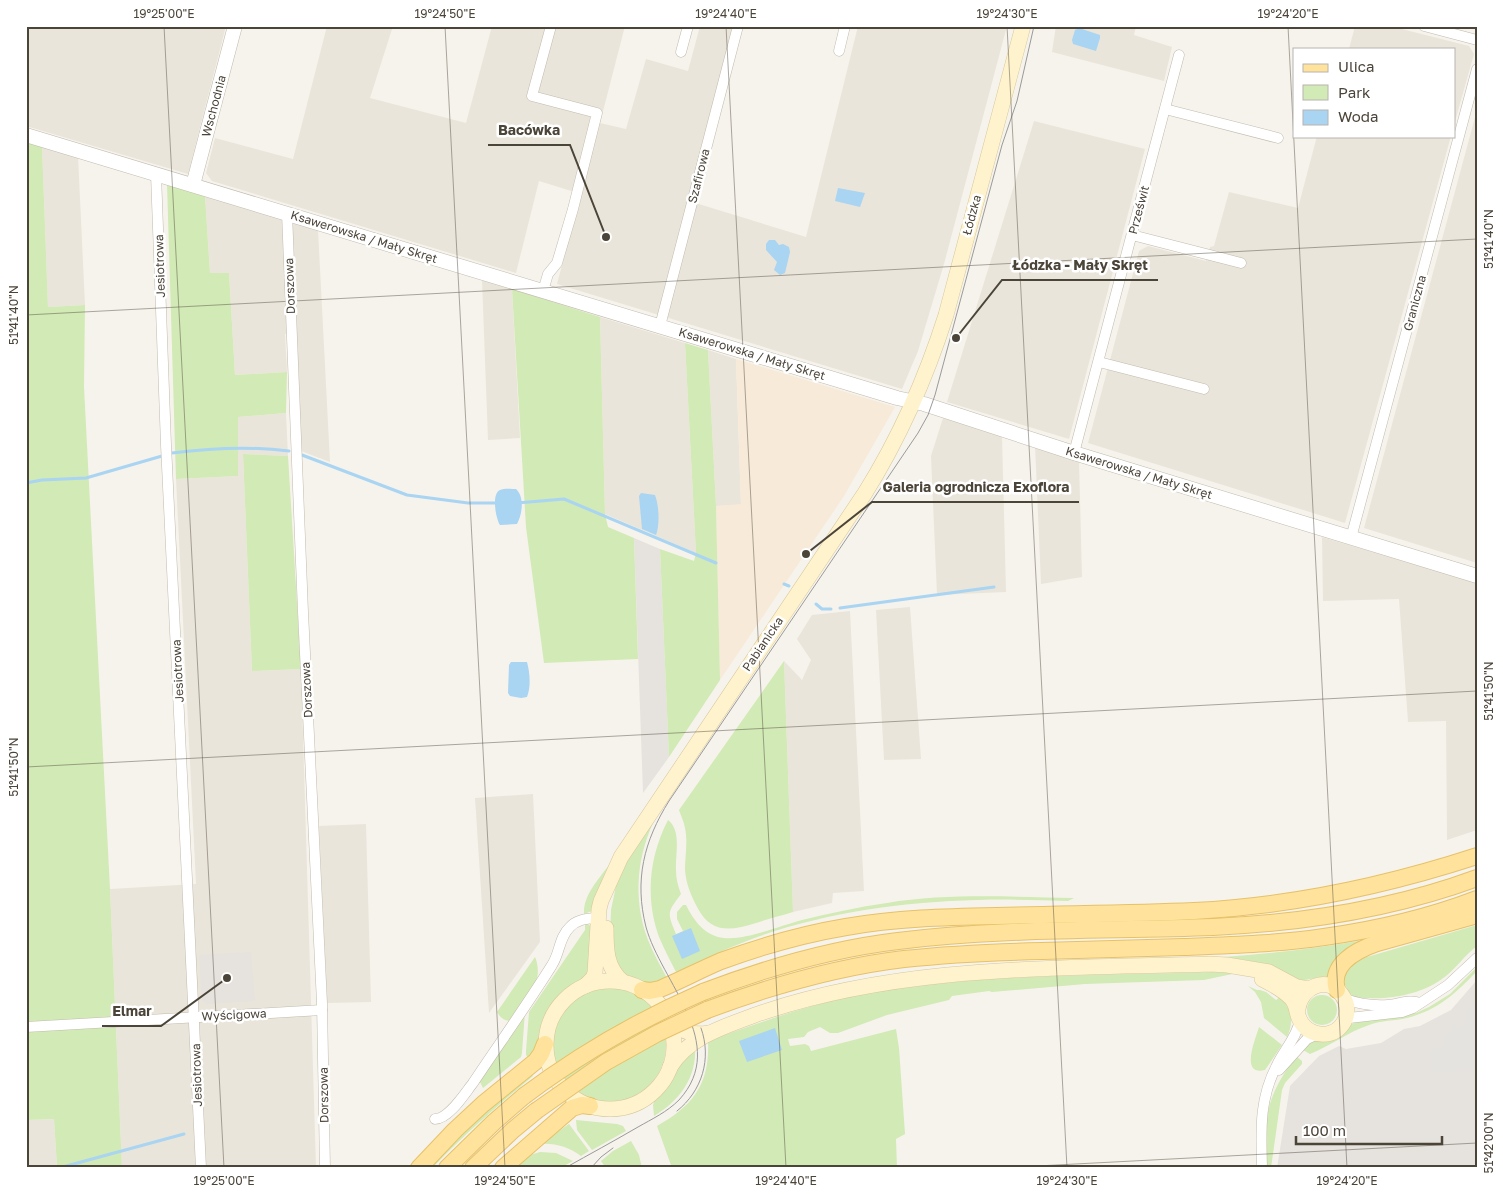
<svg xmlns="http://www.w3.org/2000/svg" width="1503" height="1194" font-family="'Golos Text',sans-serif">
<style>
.residential{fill:#eae5da}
.commercial{fill:#f7ead8}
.industrial{fill:#e6e2dd}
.green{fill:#d2eab5}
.parking{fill:#e5e3e0}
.water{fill:#a9d4f2}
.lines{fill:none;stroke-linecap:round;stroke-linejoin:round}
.stream{stroke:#a9d4f2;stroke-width:3}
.minor-casing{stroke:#c2bbae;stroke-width:11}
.tertiary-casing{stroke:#c2bbae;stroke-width:15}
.secondary-casing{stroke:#d6c79b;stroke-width:16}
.primary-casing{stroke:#e6c16a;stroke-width:18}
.minor{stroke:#fff;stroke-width:10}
.tertiary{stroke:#fff;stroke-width:14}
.secondary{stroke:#fff3cd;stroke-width:15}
.primary{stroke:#ffe39c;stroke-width:16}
.tram{stroke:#9a9a9a;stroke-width:1}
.primary-bridge-casing{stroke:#e6c16a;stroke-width:18;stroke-linecap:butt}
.primary-bridge{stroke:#ffe39c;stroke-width:16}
.ticks{fill:none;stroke:#4b4439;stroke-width:1;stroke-opacity:0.45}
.labels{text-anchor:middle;stroke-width:5;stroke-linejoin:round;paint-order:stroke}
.street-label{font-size:12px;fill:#4b4439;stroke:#fff}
.leader{fill:none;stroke:#4b4439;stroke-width:2}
.callout-dot{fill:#4b4439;stroke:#fff;stroke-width:2}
.callout-label{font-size:14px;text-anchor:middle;font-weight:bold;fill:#4b4439;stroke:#fff;stroke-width:5;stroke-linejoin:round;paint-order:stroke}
.neatline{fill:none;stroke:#4b4439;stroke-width:2}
.ticks-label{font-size:12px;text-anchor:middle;fill:#4b4439}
</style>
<rect width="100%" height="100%" fill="#f6f3ec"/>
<g class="residential">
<path d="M26 26H226L188 174 26 126Z"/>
<path d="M327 26H393L370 98 466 123 492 26H625L600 123 626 129 646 59 688 71 700 26H734L689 201 806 237 858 26H1007L944 264 918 351 902 389 557 284 581 194 539 181 516 273 212 181 206 173 215 138 293 159Z"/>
<path d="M1056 26H1136L1134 35 1172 47 1164 81 1052 52Z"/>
<path d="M1355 26H1390L1469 46 1474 54 1454 125V49H1349Z"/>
<path d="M1477 110V563L1364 528Z"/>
<path d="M1034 121 1145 149 1069 439 947 402Z"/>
<path d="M1317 136H1451L1345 523 1088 443 1139 251 1148 246 1206 261 1210 247 1214 246 1229 192 1298 208Z"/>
<path d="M42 146 78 156 85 305 48 307Z"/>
<path d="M205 196 318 230 330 462 301 451 296 333 285 334 287 372 235 375 229 273H210Z"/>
<path d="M482 280 512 289 520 438 488 440Z"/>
<path d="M600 317 685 343 696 553 605 514Z"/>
<path d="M708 350 736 359 741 505 716 506Z"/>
<path d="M286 413 288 456 243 454 252 671 301 669 316 1168H122L110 889 196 884 176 479 238 476V417Z"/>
<path d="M943 418 1002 436 1006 592 937 595 931 456Z"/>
<path d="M1035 445 1079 461 1082 577 1041 584Z"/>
<path d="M1322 537 1477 583V830L1447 840 1446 721 1408 722 1399 599 1323 601Z"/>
<path d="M910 607 921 759 884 760 876 610Z"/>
<path d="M850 611 864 891 833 893 832 903 793 912 784 661 802 680 811 660 797 639 812 615Z"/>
<path d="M533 794 540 942 489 1013 475 798Z"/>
<path d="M366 824 371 1002 327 1003 319 826Z"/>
<path d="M54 1119 57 1168H28L26 1148V1120Z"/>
</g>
<path class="commercial" d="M736 359 895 407 844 496 720 680 716 506 741 504Z"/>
<g class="industrial">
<path d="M634 538 660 549 669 757 643 793Z"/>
<path d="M251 952 255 1001 207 1004 202 1001 199 955Z"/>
<path d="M1477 980V1168H1277L1290 1086 1319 1056 1339 1046 1346 1049 1381 1043 1404 1029 1420 1026 1451 1010Z"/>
</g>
<g class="green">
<path d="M26 141 42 146 48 307 85 305 84 387 110 889 122 1168H55L57 1167 54 1119 26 1120Z"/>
<path d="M167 184 205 196 210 273H229L235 375 287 372 286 413 238 417V476L176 479Z"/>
<path d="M512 289 600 317 605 514 608 527 634 538 638 659 544 663 526 527Z"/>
<path d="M685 343 708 350 716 506 720 680 669 757 660 549 694 561 696 553Z"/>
<path d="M243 454 288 456 301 669 252 671Z"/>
<path d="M784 661 793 912C780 916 768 919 756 923 730 931 711 934 697 907 691 895 686 884 685 870 685 856 688 842 685 828 684 822 681 816 679 810Z"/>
<path d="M657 815C637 853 632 898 648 940 653 953 660 965 667 978 650 987 634 982 618 972L610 938 611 910 616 886 624 866Z"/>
<path d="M668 820C682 831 675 854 676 870 676 879 678 886 681 894 667 913 667 912 676 934L672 936 690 928 683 931 677 919V912L683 905H686C694 921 705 936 724 938 747 940 779 926 802 920 830 913 859 907 887 903 947 893 1013 897 1074 898L1068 901C1037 900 1007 899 977 900 904 902 829 912 760 936 731 946 704 960 676 972 670 960 664 949 659 937 645 898 649 857 668 820Z"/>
<path d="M609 865 603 878 592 911 584 914C583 895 599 879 609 865Z"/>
<path d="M585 923 591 926 593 964 585 979 565 991 554 1002 545 1017 539 1041 529 1059 526 1055V1051L529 1012 585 930Z"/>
<path d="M1477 925V946C1465 955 1457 967 1446 976 1421 996 1385 1001 1354 997 1345 988 1344 985 1344 972L1360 959Z"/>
<path d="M1370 939 1340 961 1327 977C1317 976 1309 981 1299 980L1261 963 1240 959H1188C1249 956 1309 950 1370 939Z"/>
<path d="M535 957C538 963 539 975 536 981L509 1021C503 1020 500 1017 497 1012Z"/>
<path d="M1477 967V971C1456 993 1438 1010 1407 1018 1395 1021 1381 1020 1369 1025 1348 1032 1330 1046 1310 1054L1303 1050 1309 1043 1314 1041 1322 1040 1356 1022 1395 1018 1416 1013 1429 1007 1450 994Z"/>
<path d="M1212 972 1237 973 1204 980 1085 984 992 992 989 991 952 996 949 1000 887 1015 838 1033H830L820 1027 808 1032 804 1037 788 1039 790 1046 805 1044 809 1046 811 1051 896 1029 899 1048 905 1134 896 1139 897 1168H672L657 1126C693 1106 710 1084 708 1041 753 1025 798 1008 845 998 965 973 1090 976 1212 972Z"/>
<path d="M1248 986 1257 990H1260L1266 992 1276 1000 1280 997C1292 1009 1294 1022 1287 1037L1264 1018 1261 1002 1255 992Z"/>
<circle cx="609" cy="1045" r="57"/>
<circle cx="1322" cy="1010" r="15"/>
<path d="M525 1011 522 1053 521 1057 483 1088 480 1082V1079Z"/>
<path d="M1259 1027 1282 1045 1265 1070C1239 1076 1256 1038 1259 1027Z"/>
<path d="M695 1047C697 1078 679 1101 654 1116L653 1105 655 1099 668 1084 678 1063Z"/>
<path d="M1296 1056 1302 1061V1064L1285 1083 1282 1090 1271 1168H1267C1267 1150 1265 1130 1268 1112 1272 1091 1284 1073 1296 1056Z"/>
<path d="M530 1072 533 1076C498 1105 464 1135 432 1168H427L440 1153Z"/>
<path d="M576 1120 617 1124 623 1126 626 1131 592 1150 577 1130Z"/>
<path d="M569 1124 589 1151 581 1156C568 1147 556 1143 540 1144Z"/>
<path d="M631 1141 639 1155 642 1168H606L601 1161 613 1151Z"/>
<path d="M540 1152 556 1153 573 1161 560 1168H513L530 1155Z"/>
</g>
<path class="parking" d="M1470 1003H1477V1069L1431 1072 1430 1048H1445L1444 1034 1452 1033 1451 1026 1466 1025 1465 1011H1470Z"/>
<g class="water">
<path d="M1079 28 1100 35V38L1096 51 1073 44 1072 40 1075 30Z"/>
<path d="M838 188 865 193 860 207 835 201Z"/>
<path d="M769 240H775L779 245 783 244 789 247 790 252 785 273 780 275 774 270 777 262 766 250V244Z"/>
<path d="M516 489C525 497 522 515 517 524L500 525C496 519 491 494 500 490 504 488 512 489 516 489Z"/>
<path d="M641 493 655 495C659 506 660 524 656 535L642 529 639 496Z"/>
<path d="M511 662H527C530 673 531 687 527 697L521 698 510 696 508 693 509 665Z"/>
<path d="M691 928 700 951 682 959 672 936Z"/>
<path d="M775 1028 782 1050 747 1062 739 1041Z"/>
</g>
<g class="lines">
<g class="stream">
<path d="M172 453C211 448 250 446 289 451"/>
<path d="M302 455 407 495 468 503H498"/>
<path d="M26 483 42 480 86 478 162 456"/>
<path d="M517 503 564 499 716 563"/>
<path d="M784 584 789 586"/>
<path d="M816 604 822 609H831"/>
<path d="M840 608 994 587"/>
<path d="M59 1168 184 1134"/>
</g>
<defs>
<g id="minor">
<path d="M1424 26 1477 40"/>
<path d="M839 51 845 26"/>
<path d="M681 52 688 26"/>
<path d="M1165 109 1278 138"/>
<path d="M156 174 166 445 201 1168"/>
<path d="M287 213 303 612 322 1003 325 1168"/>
<path d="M1132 235 1241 263"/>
<path d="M543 291 548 274 557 263 573 209 597 113 532 96 551 26"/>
<path d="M660 326 738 26"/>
<path d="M1099 362 1204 389"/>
<path d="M1074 453 1179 55"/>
<path d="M1351 538 1477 69"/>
<path d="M1345 999C1359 1004 1374 1006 1388 1005 1400 1004 1409 999 1420 1003"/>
<path d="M1344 1022 1349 1018 1402 1012 1413 1008 1448 985 1477 958"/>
<path d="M26 1027 322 1010"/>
<path d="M1279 1070 1307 1039 1318 1034"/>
<path d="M435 1119C449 1119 465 1093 473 1083 499 1044 527 1005 552 965 560 953 559 937 570 927 577 919 588 918 598 918"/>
<path d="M1262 1168C1261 1130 1259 1099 1277 1065 1284 1050 1297 1037 1300 1020"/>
</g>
<g id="tertiary">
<path d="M26 135 897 398 924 404 1074 453 1477 576"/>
<path d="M193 185 235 26"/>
</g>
<g id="secondary">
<path d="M606 928C606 949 606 968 623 982"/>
<path d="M1262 979C1272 984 1283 990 1291 998 1297 1004 1296 1011 1299 1018 1304 1031 1318 1037 1331 1033 1338 1031 1344 1024 1346 1017 1348 1010 1347 1002 1342 995 1328 975 1301 986 1298 1009"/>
<circle cx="610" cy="1045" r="64"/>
<path d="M585 986 593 978 595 973 599 909 601 901 621 857 865 493C900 437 926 378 946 315L1023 26"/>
<path d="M668 1020C680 1031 692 1036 708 1033"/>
<path d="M670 1067C689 1037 723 1027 755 1015 901 964 1057 969 1210 964L1227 965 1269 972 1297 987 1309 989"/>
</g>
<g id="primary">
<path d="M642 990 650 991 660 989C681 980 700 970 721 961 762 946 804 934 846 927 896 918 946 917 997 916 1062 914 1128 914 1194 911 1291 906 1385 886 1477 856"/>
<path d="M1337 990C1329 964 1357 950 1377 943L1477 915"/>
<path d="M703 992C766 968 831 949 898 941 1002 928 1108 931 1213 927 1302 923 1393 909 1477 878"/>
<path d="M707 1010C771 986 836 967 904 959 950 954 996 952 1042 951 1089 950 1136 948 1183 947 1230 945 1278 944 1324 937 1374 930 1430 917 1477 899"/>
<path d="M419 1168 455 1130 483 1104 536 1061 541 1054 545 1044"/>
<path d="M447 1168 494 1122 524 1096"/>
<path d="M473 1168 513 1130 536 1111"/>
<path d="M503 1168 572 1108 582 1105 590 1106"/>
</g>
</defs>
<use href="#minor" class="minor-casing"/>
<use href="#tertiary" class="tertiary-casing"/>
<use href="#secondary" class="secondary-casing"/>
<use href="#primary" class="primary-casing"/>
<use href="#minor" class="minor"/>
<use href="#tertiary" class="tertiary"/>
<use href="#secondary" class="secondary"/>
<use href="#primary" class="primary"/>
<g class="tram">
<path d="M677 1111C702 1091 712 1059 701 1028"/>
<path d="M565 1168C590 1154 614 1141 638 1127 652 1119 667 1112 679 1100 730 1044 661 982 646 927 634 880 644 841 669 801L918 433 928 415 935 395 1002 145 1017 101 1034 26"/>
<path d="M591 1168 601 1157 613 1148"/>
</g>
<defs>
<g id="primary-bridge">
<path d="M524 1096C580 1054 639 1020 703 992"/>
<path d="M536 1111 606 1062 658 1033 707 1010"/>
</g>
</defs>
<use href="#primary-bridge" class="primary-bridge-casing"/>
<use href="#primary-bridge" class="primary-bridge"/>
</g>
<path class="ticks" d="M164 26 224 1168M445 26 505 1168M726 26 786 1168M1007 26 1067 1168M1288 26 1347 1168M26 315 1477 239M26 767 1477 691M999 1168 1477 1143"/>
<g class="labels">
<g class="street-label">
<text transform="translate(214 106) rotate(-75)" y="4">Wschodnia</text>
<text transform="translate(699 176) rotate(-76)" y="4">Szafirowa</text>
<text transform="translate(1139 210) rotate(-75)" y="4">Prześwit</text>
<text transform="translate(972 215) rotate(-75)" y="4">Łódzka</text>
<text transform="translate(364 237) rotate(17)" y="4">Ksawerowska / Mały Skręt</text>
<text transform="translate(160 266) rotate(-92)" y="4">Jesiotrowa</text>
<text transform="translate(290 286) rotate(-92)" y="4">Dorszowa</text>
<text transform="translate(1415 303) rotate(-75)" y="4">Graniczna</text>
<text transform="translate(752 354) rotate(17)" y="4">Ksawerowska / Mały Skręt</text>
<text transform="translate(1139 473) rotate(17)" y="4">Ksawerowska / Mały Skręt</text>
<text transform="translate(763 644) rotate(-56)" y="4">Pabianicka</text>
<text transform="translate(178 671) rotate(-93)" y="4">Jesiotrowa</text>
<text transform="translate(307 690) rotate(-93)" y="4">Dorszowa</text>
<text transform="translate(234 1015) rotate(-3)" y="4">Wyścigowa</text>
<text transform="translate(197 1075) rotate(-92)" y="4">Jesiotrowa</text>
<text transform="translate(324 1095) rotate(-91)" y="4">Dorszowa</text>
</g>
</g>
<path class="leader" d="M606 237L570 145H488M956 338L1002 280H1158M806 554L872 502H1079M227 978L161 1026H102"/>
<g class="callout-dot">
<circle cx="606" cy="237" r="5"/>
<circle cx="956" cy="338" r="5"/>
<circle cx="806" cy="554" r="5"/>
<circle cx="227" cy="978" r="5"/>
</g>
<g class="callout-label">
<text x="529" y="135">Bacówka</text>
<text x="1080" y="270">Łódzka - Mały Skręt</text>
<text x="976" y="492">Galeria ogrodnicza Exoflora</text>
<text x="132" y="1016">Elmar</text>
</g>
<rect width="1503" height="1194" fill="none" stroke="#ffffff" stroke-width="55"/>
<rect x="1293" y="48" width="162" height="90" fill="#ffffff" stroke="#b7b4b0"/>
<rect x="1303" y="64" width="25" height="8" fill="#ffe39c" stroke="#b7b4b0"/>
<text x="1338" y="72" font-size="15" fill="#4b4439">Ulica</text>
<rect x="1303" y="85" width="25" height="15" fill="#d2eab5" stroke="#b7b4b0"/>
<text x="1338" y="98" font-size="15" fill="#4b4439">Park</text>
<rect x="1303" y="110" width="25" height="15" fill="#a9d4f2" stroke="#b7b4b0"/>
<text x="1338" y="122" font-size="15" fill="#4b4439">Woda</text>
<path d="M1296 1136v8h146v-8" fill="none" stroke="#4b4439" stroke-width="2.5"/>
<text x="1303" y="1136" font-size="15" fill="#4b4439" stroke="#ffffff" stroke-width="4" paint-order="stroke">100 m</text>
<rect x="28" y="28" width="1448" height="1138" class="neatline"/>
<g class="ticks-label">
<text x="164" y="18">19°25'00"E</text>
<text x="445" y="18">19°24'50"E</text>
<text x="726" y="18">19°24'40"E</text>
<text x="1007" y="18">19°24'30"E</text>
<text x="1288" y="18">19°24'20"E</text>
<text transform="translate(1489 239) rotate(-90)" y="4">51°41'40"N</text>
<text transform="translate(14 315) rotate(-90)" y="4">51°41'40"N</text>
<text transform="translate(1489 691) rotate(-90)" y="4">51°41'50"N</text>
<text transform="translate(14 767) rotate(-90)" y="4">51°41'50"N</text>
<text transform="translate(1489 1143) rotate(-90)" y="4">51°42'00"N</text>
<text x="224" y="1185">19°25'00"E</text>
<text x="505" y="1185">19°24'50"E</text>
<text x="786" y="1185">19°24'40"E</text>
<text x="1067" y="1185">19°24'30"E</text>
<text x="1347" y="1185">19°24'20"E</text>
</g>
</svg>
